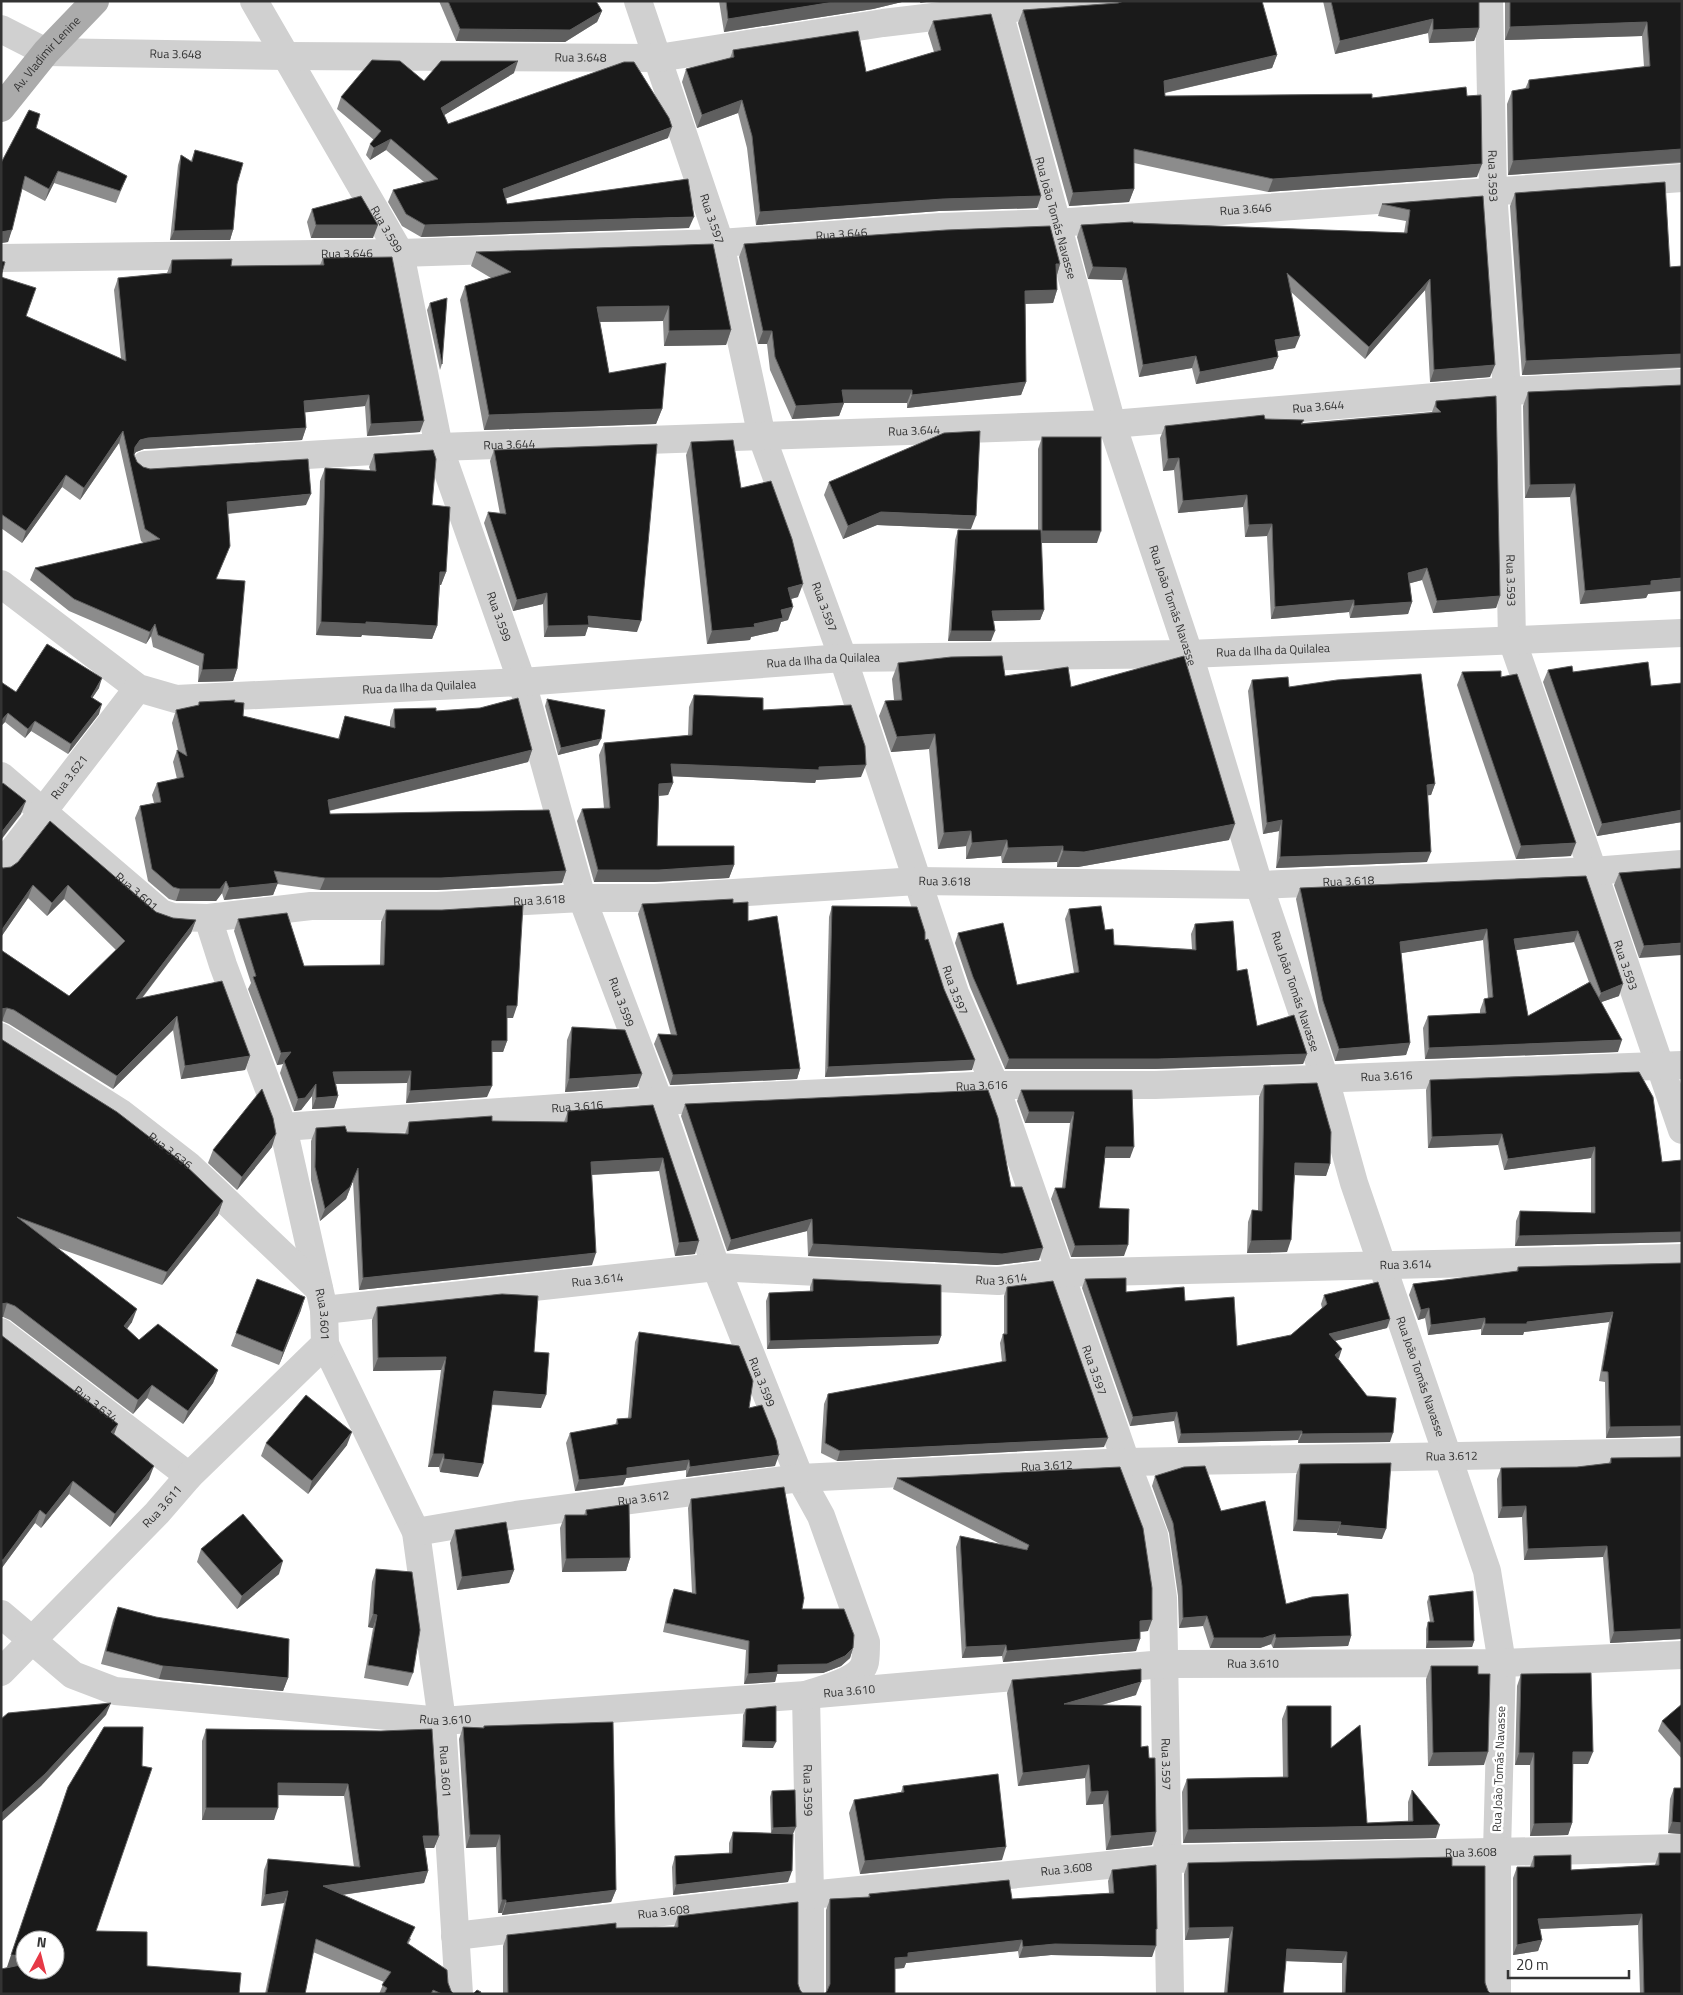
<svg xmlns="http://www.w3.org/2000/svg" width="1683" height="1995" font-family="'Titillium Web',sans-serif">
<style>
.lines{fill:none;stroke-linecap:round;stroke-linejoin:round}
.minor{stroke:#d0d0d0;stroke-width:28}
.major{stroke:#ababab;stroke-width:28}
.wall{fill:#8c8c8c;fill-rule:evenodd}
.shaded-wall{fill:#5f5f5f}
.building{fill:#1a1a1a;stroke:#5f5f5f}
.labels{text-anchor:middle;stroke-width:5;stroke-linejoin:round;paint-order:stroke}
.street-label{font-size:12px;fill:#333;stroke:#fff}
</style>
<rect width="100%" height="100%" fill="#fff"/>
<g class="lines">
<g class="minor">
<path id="s1" d="M254 1 400 253 439 447 522 682 582 898 659 1101 716 1267 800 1478 821 1516 866 1642C866 1649 866 1656 865 1662 861 1681 823 1689 806 1695L810 1895V1994"/>
<path id="s2" d="M638 1 720 243 762 437 843 658 955 993 995 1085 1126 1462 1154 1535 1163 1598 1170 1994"/>
<path id="s3" d="M996 1 1112 424 1189 654 1259 885 1325 1079 1354 1183 1487 1571 1502 1663 1497 1851V1994"/>
<path id="s4" d="M1489 1 1493 191 1507 391 1512 640 1593 871 1682 1130"/>
<path id="s5" d="M1 29 46 52 286 56 658 58 883 23 999 9 1112 1"/>
<path id="s6" d="M1 258 400 253 720 243 940 227 1056 223 1682 178"/>
<path id="s7" d="M145 465 439 447 1112 424 1507 391 1682 383"/>
<path id="s8" d="M1 584 138 688 176 699 522 682 843 658 1189 654 1682 633"/>
<path id="s9" d="M1 776 161 913 173 917 208 918 223 965 283 1127 324 1310 325 1344 416 1532 442 1721 459 1994"/>
<path id="s10" d="M1 866 138 688"/>
<path id="s11" d="M208 918 311 906H437L582 898H655L917 881 1259 885 1593 871 1682 864"/>
<path id="s12" d="M1 1037 121 1113 188 1165 319 1289"/>
<path id="s13" d="M283 1127 659 1101 995 1085H1155L1682 1065"/>
<path id="s14" d="M324 1310 716 1267 998 1281 1059 1273 1682 1258"/>
<path id="s15" d="M1 1332 189 1476"/>
<path id="s16" d="M416 1532 516 1515 800 1478 1126 1462 1682 1452"/>
<path id="s17" d="M1 1614 73 1675 115 1691 442 1721 806 1695 1164 1664 1502 1663 1682 1655"/>
<path id="s18" d="M1 1672 157 1513 189 1476 325 1344"/>
<path id="s19" d="M455 1936 810 1895 1168 1859 1682 1848"/>
</g>
<path class="major" id="s20" d="M1 108 46 52 95 1"/>
</g>
<g class="wall">
<path d="M439 1H596L602 11 597 22 565 42 456 41Z"/>
<path d="M719 1H906L873 9 724 32Z"/>
<path d="M1323 1H1479V28L1474 41 1429 43 1428 33 1335 54Z"/>
<path d="M1505 1H1682V163L1508 175 1507 104 1512 91 1525 89 1529 80 1644 67 1642 36 1505 40Z"/>
<path d="M1118 3 1277 55 1272 68 1165 93V96L1372 98 1477 177 1268 192 1134 163V189L1129 202 1069 206 1018 23 1023 10Z"/>
<path d="M933 21 1041 196 1037 208 939 211 756 225 747 148 738 113 697 128 682 82 686 69 730 58 733 50 866 72 934 52 928 33Z"/>
<path d="M514 73 444 115 448 124 668 138 506 198 507 204 689 228 421 237 402 226 388 202 393 190 424 182 386 150 370 160 366 155 370 144 374 140 337 109 341 97 424 81Z"/>
<path d="M36 128 127 176 116 203 54 183 45 201 22 189 8 242 1 243V163Z"/>
<path d="M195 150 237 184 233 230 230 240H170L178 165 181 155 191 161Z"/>
<path d="M1515 193 1670 267 1682 266V368L1522 375 1510 206Z"/>
<path d="M1483 196 1490 377 1430 382 1425 290 1365 359 1291 292 1295 348 1277 351 1278 357 1273 369 1196 384 1192 368 1139 377 1122 280 1088 279 1077 237 1081 225 1133 223 1404 233 1406 221 1378 216 1382 204Z"/>
<path d="M312 209 373 238H311L307 222Z"/>
<path d="M713 244 731 330 726 345 664 346 663 321 600 322 609 373 662 409 656 424 484 430 460 300 465 286 491 278 471 266 476 252Z"/>
<path d="M744 244 1060 264 1057 275V290L1053 303 1025 304 1026 382 1021 395 907 408V403H844L839 416 792 419 770 370 767 344H758L739 257Z"/>
<path d="M323 258 420 432 367 436 365 406 305 412 306 428 302 440 144 449 136 452 134 455 137 462 143 467 306 505 228 514 230 546 216 579 237 669 233 681 198 682 199 666 153 647 151 636 146 644 69 611 30 580 35 568 144 543 141 541 119 443 80 500 62 487 22 543 1 528V277L26 316 121 359 114 290 118 278 167 273 172 260 231 266 320 265Z"/>
<path d="M430 303 442 364 440 370 427 310Z"/>
<path d="M1528 392 1648 594 1646 598 1580 604 1570 497 1525 498 1523 406Z"/>
<path d="M1496 396 1500 596 1496 608 1433 613 1422 580 1410 583 1412 602 1408 614 1350 618 1349 612 1271 619 1267 536 1245 537 1243 507 1178 513 1174 470 1163 471 1160 438 1165 426 1265 419 1303 423 1432 412 1436 401Z"/>
<path d="M1042 437 1097 543H1041L1044 610 1040 620 993 621 991 641H948L955 540 958 530H1038V449Z"/>
<path d="M691 442 741 488 798 597 791 599 788 620 781 622 778 631 751 637 750 640 707 644 686 455Z"/>
<path d="M494 450 637 632 588 627 585 636 544 637 543 604 513 611 484 523 488 512 500 514 490 461Z"/>
<path d="M374 454 432 505 446 572 441 585H440L437 626 432 639 362 635 361 637 316 635 320 481 325 468 370 470 369 467Z"/>
<path d="M829 482 971 529 877 525 843 539 824 495Z"/>
<path d="M898 663 1005 676 1071 687 1229 840 1078 867H1057V862L1002 863 1001 856 966 859V846L938 849 929 749 891 752 879 716 885 701 894 700 892 679Z"/>
<path d="M1548 670 1573 672 1651 686 1682 683V822L1597 836 1543 682Z"/>
<path d="M1462 672 1501 677 1571 856 1516 859 1457 685Z"/>
<path d="M1252 680 1289 687 1435 784 1431 795H1428L1427 862 1276 868 1279 831 1263 834 1248 691Z"/>
<path d="M99 688 92 698 99 714 68 754 31 731 25 738 5 722 1 726 16 692Z"/>
<path d="M694 695 763 710 861 777 816 780 815 783 672 776 673 783 668 795 659 796 657 846 734 865 729 878 654 882H594L577 821 582 809 604 808 599 755 604 743 688 736 689 707Z"/>
<path d="M547 699 598 745 558 755 545 706Z"/>
<path d="M199 702H234L243 716 338 739 345 716 390 727V721L394 709 436 711 532 750 528 762 329 811 330 814 566 871 562 883 437 890H320L277 884 273 895 224 900 222 893 216 901H176L169 899 148 881 135 818 140 806 154 803 152 795 157 783 177 779 173 762 177 750H178L172 723 176 710 198 706Z"/>
<path d="M1 867 3 868 11 867 156 912 173 918 196 920 191 933 143 997 250 1056 245 1070 181 1079 173 1030 113 1089 9 1024 2 1021 1 950 69 996 116 950 64 899 47 916 28 898 1 937Z"/>
<path d="M1682 868 1639 958 1614 885 1619 873Z"/>
<path d="M1586 876 1619 996 1601 1002 1618 1052 1425 1059 1423 1028 1428 1016 1480 1014V1010L1484 999 1488 998 1483 940 1401 953 1410 1043 1406 1055 1335 1061 1319 1012 1296 899 1300 888ZM1574 942 1589 982 1528 1016 1516 950Z"/>
<path d="M733 903 748 921 800 1069 797 1079 670 1085 654 1044 658 1034 671 1035 638 914 642 904Z"/>
<path d="M832 906 972 1070 825 1077 829 917Z"/>
<path d="M1069 909 1105 930 1114 945 1192 949 1191 934 1195 924 1237 971 1257 1026 1307 1054 1303 1064 1155 1069H1005L970 987 955 943 958 933 1017 985 1074 973 1065 919Z"/>
<path d="M386 910 513 1018H507V1041L503 1052H492L487 1097 406 1103 407 1083 336 1084 338 1096 334 1108 312 1109V1096L301 1110 294 1111 280 1073 283 1064 277 1065 248 989 251 983 234 931 238 919 304 966 380 965 381 922Z"/>
<path d="M572 1027 642 1074 637 1087 565 1092 567 1040Z"/>
<path d="M1 1039 223 1201 218 1215 162 1285 55 1247 132 1322 127 1329 139 1340 218 1370 213 1383 183 1424 147 1398 133 1414 10 1320 3 1317Z"/>
<path d="M1430 1080 1662 1162 1682 1160V1242L1515 1246 1516 1221 1520 1211 1591 1213V1158L1504 1170 1498 1145 1428 1148 1426 1090Z"/>
<path d="M1264 1085 1330 1164 1326 1176 1295 1175 1287 1252 1247 1253 1248 1222 1252 1210H1258L1259 1097Z"/>
<path d="M1021 1090H1132L1130 1158H1105L1099 1208 1124 1256 1071 1257 1051 1199 1055 1188H1062L1070 1123H1025L1017 1101Z"/>
<path d="M685 1104 1011 1187 1039 1260 997 1265 808 1256 807 1231 727 1251 681 1116Z"/>
<path d="M653 1105 695 1254 675 1256 659 1171 592 1175V1265L359 1290 353 1181 346 1199 320 1221 311 1180V1141L316 1128 347 1132 405 1134 409 1122H564L568 1111Z"/>
<path d="M272 1147 237 1190 208 1163 213 1150Z"/>
<path d="M1682 1263V1436L1606 1438 1605 1382 1599 1381 1609 1322 1524 1332 1523 1335H1481V1329L1428 1335 1425 1318 1418 1320 1409 1295 1413 1284 1516 1272 1518 1267Z"/>
<path d="M813 1279 941 1336 938 1344 767 1349 766 1301 769 1293 810 1291V1287Z"/>
<path d="M1085 1279 1126 1292 1185 1301 1237 1346 1291 1335 1322 1308 1321 1304 1324 1295 1390 1319 1387 1328 1335 1341 1339 1358H1338L1390 1442 1298 1443V1440L1178 1443 1174 1421 1130 1426 1082 1288Z"/>
<path d="M1007 1287 1104 1447 837 1461 821 1453 824 1404 828 1394 1002 1362 1000 1343 1003 1334H1004V1296Z"/>
<path d="M377 1307 534 1352 541 1408 492 1405 478 1477 440 1472 439 1467H428L441 1370 373 1371 372 1320Z"/>
<path d="M301 1310 279 1365 231 1346 236 1333Z"/>
<path d="M639 1332 749 1408 775 1466 686 1477V1470L626 1478 623 1485 575 1491 566 1443 570 1433 615 1425 617 1419 628 1418 635 1342Z"/>
<path d="M1 1335 114 1434 149 1479 110 1527 69 1494 41 1528 35 1523 1 1569Z"/>
<path d="M266 1443 347 1445 308 1494 261 1456Z"/>
<path d="M1682 1457V1639L1610 1643 1603 1557 1524 1560 1522 1517 1498 1518 1497 1479 1501 1468 1577 1467 1609 1463 1611 1458Z"/>
<path d="M1300 1464 1382 1539 1337 1535V1533L1293 1531 1296 1475Z"/>
<path d="M1120 1467 1148 1631 1140 1632 1136 1651 1003 1662 1002 1656 962 1658 956 1547 960 1536 1002 1545 893 1489 897 1478Z"/>
<path d="M1155 1476 1221 1511 1286 1604 1351 1636 1348 1646 1273 1648 1271 1644 1260 1648H1210L1203 1626 1179 1628 1178 1596 1169 1533 1152 1486Z"/>
<path d="M691 1499 802 1609 853 1648 850 1658 841 1666 823 1673 777 1674 775 1682 744 1684 746 1650 663 1632 670 1599 674 1589 692 1593 688 1508Z"/>
<path d="M586 1510 630 1558 626 1571 562 1572 560 1528 565 1515H584Z"/>
<path d="M455 1530 514 1570 509 1583 457 1590 450 1543Z"/>
<path d="M201 1549 279 1574 237 1609 197 1562Z"/>
<path d="M376 1569 413 1673 408 1686 364 1678 373 1628 368 1627 372 1582Z"/>
<path d="M1429 1596 1474 1641 1472 1647 1426 1648V1629L1428 1622H1430L1427 1602Z"/>
<path d="M118 1607 288 1678 283 1691 159 1679 101 1664 113 1620Z"/>
<path d="M1431 1666 1478 1674 1484 1765 1428 1766 1426 1679Z"/>
<path d="M1521 1674 1588 1764H1573L1572 1823 1568 1835 1530 1836V1765H1515L1517 1686Z"/>
<path d="M1012 1680 1136 1695 1102 1705 1141 1747 1152 1845 1106 1850 1103 1804 1086 1805 1085 1778 1018 1786 1007 1693Z"/>
<path d="M1682 1704V1759L1658 1731 1662 1721Z"/>
<path d="M1287 1706 1331 1748 1367 1823 1408 1822V1802L1412 1790 1436 1838 1183 1843 1182 1792 1187 1779 1283 1777 1282 1719Z"/>
<path d="M746 1709 773 1748 742 1747 743 1715Z"/>
<path d="M484 1726 616 1890 611 1902 502 1915V1913H498L496 1847 466 1848 459 1739 463 1727 483 1728Z"/>
<path d="M206 1729 381 1731 439 1836 434 1848H425L428 1871 424 1883 342 1895 411 1939 408 1944 448 1983 451 1991 454 1994H379L384 1982 313 1952 305 1994H265L284 1903 261 1906 264 1870 268 1859 354 1867 344 1796 278 1795 274 1820H202V1741Z"/>
<path d="M903 1786 1002 1860 860 1874 849 1813 854 1800 901 1792Z"/>
<path d="M1674 1788H1682V1834L1668 1833 1670 1799Z"/>
<path d="M772 1791 793 1834H783L788 1882 673 1895 672 1867 675 1856 729 1854V1843L733 1832 771 1833 770 1797Z"/>
<path d="M1659 1853 1682 1994H1640L1638 1925 1540 1929 1542 1940 1538 1951 1513 1955V1878L1517 1867H1530L1534 1856 1571 1870 1655 1865Z"/>
<path d="M1188 1863 1452 1866 1488 1991 1491 1994H1342V1963L1286 1961 1283 1994H1224L1229 1938 1185 1940 1184 1874Z"/>
<path d="M1112 1870 1156 1934 1152 1957 1051 1955 1019 1958 1018 1951 906 1963 904 1968 895 1969 826 1993V1910L830 1899 868 1897 869 1894 1012 1899 1109 1893 1108 1881Z"/>
<path d="M678 1916 798 1984 800 1990 803 1994H503V1946L507 1935 616 1928 674 1927Z"/>
</g>
<g class="shaded-wall">
<path d="M840 1H906L873 9 724 32 728 19Z"/>
<path d="M921 1H933L920 3Z"/>
<path d="M602 11 597 22 565 42 456 41 460 29Z"/>
<path d="M1433 19 1428 33 1335 54 1340 41Z"/>
<path d="M1647 22 1642 36 1505 40 1510 27Z"/>
<path d="M1479 28 1474 41 1429 43 1433 30Z"/>
<path d="M1277 55 1272 68 1159 94 1164 81Z"/>
<path d="M518 61 514 73 436 120 441 108Z"/>
<path d="M742 100 738 113 697 128 702 115Z"/>
<path d="M672 127 668 138 499 201 503 189Z"/>
<path d="M391 139 386 150 370 160 374 148Z"/>
<path d="M1682 149V160L1681 162 1508 175 1513 161Z"/>
<path d="M1482 164 1477 177 1268 192 1273 179Z"/>
<path d="M58 171 54 183 45 201 49 189Z"/>
<path d="M1134 189 1129 202 1069 206 1073 193Z"/>
<path d="M1041 196 1037 208 939 211 756 225 760 212 943 199Z"/>
<path d="M694 217 689 228 421 237 425 225Z"/>
<path d="M316 225H378L373 238H311Z"/>
<path d="M12 230 8 242 1 243V232Z"/>
<path d="M233 230 230 240H170L174 231Z"/>
<path d="M1056 264H1060L1056 278Z"/>
<path d="M1093 267 1126 268 1122 280 1088 279Z"/>
<path d="M1430 279 1425 290 1365 359 1369 347Z"/>
<path d="M1057 290 1053 303 1020 304 1025 291Z"/>
<path d="M669 306 663 321 592 322 597 307Z"/>
<path d="M731 330 726 345 664 346 669 331Z"/>
<path d="M763 331H772L767 344H758Z"/>
<path d="M1300 336 1295 348 1270 352 1275 340Z"/>
<path d="M1682 354 1681 367 1522 375 1526 361Z"/>
<path d="M1196 356 1192 368 1139 377 1143 365Z"/>
<path d="M1278 357 1273 369 1196 384 1200 372Z"/>
<path d="M1495 365 1490 377 1430 382 1434 370Z"/>
<path d="M1026 382 1021 395 907 408 912 395Z"/>
<path d="M842 390H912L907 403H838Z"/>
<path d="M369 395 365 406 300 413 304 401Z"/>
<path d="M844 403 839 416 792 419 796 406Z"/>
<path d="M662 409 656 424 484 430 489 415Z"/>
<path d="M424 421 420 432 367 436 371 424Z"/>
<path d="M306 428 302 440 144 449 136 452 131 458 135 447 140 440 148 438Z"/>
<path d="M123 431 119 443 80 500 84 488Z"/>
<path d="M1179 458 1174 470 1163 471 1168 459Z"/>
<path d="M66 475 62 487 22 543 26 531Z"/>
<path d="M1575 484 1570 497 1525 498 1530 485Z"/>
<path d="M311 494 306 505 223 514 227 502Z"/>
<path d="M1247 495 1243 507 1178 513 1183 501Z"/>
<path d="M881 512 976 516 971 529 877 525 843 539 848 526Z"/>
<path d="M1272 524 1267 536 1245 537 1249 525Z"/>
<path d="M1042 531H1101L1097 543H1038Z"/>
<path d="M1427 568 1422 580 1404 585 1408 573Z"/>
<path d="M440 572H446L441 585H436Z"/>
<path d="M1682 578V591L1648 594 1646 598 1580 604 1585 591 1651 581Z"/>
<path d="M803 584 798 597 783 601 788 588Z"/>
<path d="M547 593 543 604 513 611 517 600Z"/>
<path d="M1500 596 1496 608 1433 613 1437 601Z"/>
<path d="M1354 600 1349 612 1271 619 1275 607Z"/>
<path d="M1412 602 1408 614 1350 618 1354 606Z"/>
<path d="M793 607 788 620 781 622 778 631 751 637 750 640 707 644 712 631 754 624 781 610Z"/>
<path d="M1044 610 1040 620 988 621 992 611Z"/>
<path d="M588 616 641 621 637 632 588 627 585 636 544 637 548 626Z"/>
<path d="M321 622H366L437 626 432 639 362 635 361 637 316 635Z"/>
<path d="M155 624 151 636 146 644 150 632Z"/>
<path d="M951 631H995L991 641H948Z"/>
<path d="M237 669 233 681 198 682 202 670Z"/>
<path d="M102 678 99 688 87 706 91 697Z"/>
<path d="M102 704 99 714 68 754 71 744Z"/>
<path d="M8 713 5 722 1 726V721Z"/>
<path d="M35 721 31 731 25 738 28 729Z"/>
<path d="M935 734 929 749 891 752 897 737Z"/>
<path d="M601 739 598 745 558 755 561 748Z"/>
<path d="M532 750 528 762 323 812 328 800Z"/>
<path d="M671 764 866 765 861 777 816 780 815 783 666 776Z"/>
<path d="M673 783 668 795 654 796 659 784Z"/>
<path d="M1435 784 1431 795 1423 796 1427 785Z"/>
<path d="M26 801 21 814 1 840V833Z"/>
<path d="M1682 810V822L1597 836 1602 824Z"/>
<path d="M1282 820 1279 831 1263 834 1267 823Z"/>
<path d="M1235 824 1229 840 1078 867H1057L1063 851Z"/>
<path d="M971 831 966 846 938 849 944 833Z"/>
<path d="M1007 840 1001 856 966 859 972 843Z"/>
<path d="M1576 843 1571 856 1516 859 1521 846Z"/>
<path d="M1063 846 1057 862 1002 863 1008 848Z"/>
<path d="M1431 852 1427 862 1276 868 1280 857Z"/>
<path d="M734 865 729 878 654 882H594L598 870Z"/>
<path d="M566 871 562 883 437 890H320L325 878Z"/>
<path d="M226 881 222 893 216 901H176L180 889Z"/>
<path d="M278 883 273 895 224 900 229 888Z"/>
<path d="M33 885 28 898 1 937V931Z"/>
<path d="M68 885 64 899 47 916 52 903Z"/>
<path d="M196 920 191 933 131 1012 136 999Z"/>
<path d="M1487 929 1483 940 1396 954 1400 942Z"/>
<path d="M1578 931 1574 942 1510 951 1514 939Z"/>
<path d="M1682 943V955L1639 958 1644 946Z"/>
<path d="M1623 984 1619 996 1596 1004 1601 993Z"/>
<path d="M507 1006H517L513 1018H503Z"/>
<path d="M7 1008 2 1021 1 1022V1009Z"/>
<path d="M177 1016 173 1030 113 1089 117 1076Z"/>
<path d="M1622 1040 1618 1052 1425 1059 1429 1048Z"/>
<path d="M492 1041H507L503 1052H488Z"/>
<path d="M1410 1043 1406 1055 1335 1061 1339 1049Z"/>
<path d="M291 1052 284 1061 283 1064 277 1065 281 1053Z"/>
<path d="M1307 1054 1303 1064 1155 1069H1005L1009 1059Z"/>
<path d="M250 1056 245 1070 181 1079 185 1066Z"/>
<path d="M975 1060 972 1070 825 1077 828 1067Z"/>
<path d="M800 1069 797 1079 670 1085 673 1075Z"/>
<path d="M411 1071 407 1083 329 1084 333 1072Z"/>
<path d="M642 1074 637 1087 565 1092 569 1079Z"/>
<path d="M316 1084 312 1096 301 1110 294 1111 298 1099Z"/>
<path d="M492 1086 487 1097 406 1103 410 1091Z"/>
<path d="M338 1096 334 1108 312 1109 316 1098Z"/>
<path d="M1029 1112H1074L1070 1123H1025Z"/>
<path d="M276 1134 272 1147 237 1190 242 1177Z"/>
<path d="M1502 1134 1498 1145 1428 1148 1432 1137Z"/>
<path d="M1106 1147H1134L1130 1158H1102Z"/>
<path d="M1595 1147 1591 1158 1504 1170 1508 1159Z"/>
<path d="M663 1158 659 1171 587 1175 591 1162Z"/>
<path d="M1295 1163 1330 1164 1326 1176 1291 1175Z"/>
<path d="M358 1168 346 1199 320 1221 325 1209Z"/>
<path d="M223 1201 218 1215 162 1285 167 1272Z"/>
<path d="M812 1219 807 1231 727 1251 731 1240Z"/>
<path d="M1682 1232V1242L1515 1246 1519 1236Z"/>
<path d="M1291 1240 1287 1252 1247 1253 1251 1241Z"/>
<path d="M699 1241 695 1254 675 1256 679 1243Z"/>
<path d="M813 1244 1043 1248 1039 1260 997 1265 808 1256Z"/>
<path d="M1128 1245 1124 1256 1071 1257 1075 1246Z"/>
<path d="M596 1253 592 1265 359 1290 363 1278Z"/>
<path d="M305 1297 301 1310 279 1365 283 1352Z"/>
<path d="M7 1303 3 1317H1V1304Z"/>
<path d="M1429 1308 1425 1318 1418 1320 1421 1310Z"/>
<path d="M137 1309 132 1322 119 1339 124 1326Z"/>
<path d="M1613 1312 1609 1322 1524 1332 1523 1335H1481L1485 1324 1527 1322Z"/>
<path d="M1485 1318 1481 1329 1428 1335 1431 1325Z"/>
<path d="M1390 1319 1387 1328 1326 1343 1329 1334Z"/>
<path d="M941 1336 938 1344 767 1349 770 1341Z"/>
<path d="M1342 1349 1339 1358 1332 1364 1335 1355Z"/>
<path d="M446 1357 441 1370 373 1371 378 1358Z"/>
<path d="M218 1370 213 1383 183 1424 188 1411Z"/>
<path d="M152 1385 147 1398 133 1414 138 1400Z"/>
<path d="M494 1391 546 1395 541 1408 489 1404Z"/>
<path d="M1177 1412 1174 1421 1130 1426 1133 1417Z"/>
<path d="M118 1424 113 1437 111 1432Z"/>
<path d="M1682 1426V1436L1606 1438 1610 1427Z"/>
<path d="M1302 1431 1298 1440 1178 1443 1181 1434Z"/>
<path d="M352 1432 347 1445 308 1494 312 1481Z"/>
<path d="M1393 1433 1390 1442 1298 1443 1302 1434Z"/>
<path d="M1108 1438 1104 1447 837 1461 840 1451Z"/>
<path d="M433 1454H444L439 1467H428Z"/>
<path d="M779 1455 775 1466 686 1477 690 1467Z"/>
<path d="M444 1459 483 1464 478 1477 440 1472Z"/>
<path d="M689 1460 686 1470 626 1478 623 1485 575 1491 579 1480 627 1468Z"/>
<path d="M154 1466 149 1479 110 1527 115 1514Z"/>
<path d="M73 1481 69 1494 41 1528 46 1515Z"/>
<path d="M1526 1506 1522 1517 1498 1518 1502 1507Z"/>
<path d="M40 1510 35 1523 1 1569V1564L3 1560Z"/>
<path d="M1297 1520 1341 1522 1337 1533 1293 1531Z"/>
<path d="M1340 1525 1386 1529 1382 1539 1337 1535Z"/>
<path d="M1607 1546 1603 1557 1524 1560 1528 1549Z"/>
<path d="M630 1558 626 1571 562 1572 566 1559Z"/>
<path d="M283 1561 279 1574 237 1609 242 1596Z"/>
<path d="M514 1570 509 1583 457 1590 462 1577Z"/>
<path d="M373 1614 377 1615 373 1628 368 1627Z"/>
<path d="M1207 1616 1203 1626 1179 1628 1183 1618Z"/>
<path d="M1152 1620 1148 1631 1136 1632 1140 1621Z"/>
<path d="M1682 1629 1681 1639 1610 1643 1614 1632Z"/>
<path d="M1275 1634 1271 1644 1260 1648H1210L1214 1638Z"/>
<path d="M1351 1636 1348 1646 1273 1648 1276 1638Z"/>
<path d="M1140 1639 1136 1651 1003 1662 1007 1651Z"/>
<path d="M1428 1641H1474L1472 1647 1426 1648Z"/>
<path d="M1006 1645 1002 1656 962 1658 966 1647Z"/>
<path d="M853 1648 850 1658 841 1666 823 1673 777 1674 775 1682 744 1684 748 1674 778 1665Z"/>
<path d="M163 1666 288 1678 283 1691 159 1679Z"/>
<path d="M1141 1682 1136 1695 1059 1717 1064 1704Z"/>
<path d="M111 1703 106 1715 41 1786 1 1822V1814Z"/>
<path d="M744 1741 776 1742 773 1748 742 1747Z"/>
<path d="M1488 1752 1484 1765 1428 1766 1433 1753Z"/>
<path d="M1573 1752H1593L1588 1764H1569Z"/>
<path d="M1519 1753H1534L1530 1765H1515Z"/>
<path d="M1089 1765 1085 1778 1018 1786 1023 1773Z"/>
<path d="M278 1783 348 1784 344 1796 273 1795Z"/>
<path d="M1108 1791 1103 1804 1086 1805 1091 1792Z"/>
<path d="M206 1808H278L274 1820H202Z"/>
<path d="M1672 1822 1682 1823V1834L1668 1833Z"/>
<path d="M1572 1823 1568 1835 1530 1836 1534 1824Z"/>
<path d="M1440 1825 1436 1838 1183 1843 1188 1830Z"/>
<path d="M796 1827 793 1834H771L773 1828Z"/>
<path d="M1156 1832 1152 1845 1106 1850 1111 1836Z"/>
<path d="M470 1835H500L496 1847 466 1848Z"/>
<path d="M423 1836H439L434 1848H419Z"/>
<path d="M1006 1847 1002 1860 860 1874 865 1861Z"/>
<path d="M428 1871 424 1883 319 1898 323 1886Z"/>
<path d="M792 1871 788 1882 673 1895 676 1885Z"/>
<path d="M616 1890 611 1902 502 1915 506 1903Z"/>
<path d="M288 1891 284 1903 261 1906 265 1895Z"/>
<path d="M502 1900H506L502 1913H498Z"/>
<path d="M1642 1914 1638 1925 1534 1929 1538 1919Z"/>
<path d="M1233 1927 1229 1938 1185 1940 1189 1928Z"/>
<path d="M1022 1940 1018 1951 906 1963 904 1968 891 1969 895 1958 908 1953Z"/>
<path d="M1542 1940 1538 1951 1513 1955 1517 1945Z"/>
<path d="M1055 1944 1156 1946 1152 1957 1051 1955 1019 1958 1023 1947Z"/>
<path d="M1287 1949 1347 1952 1342 1963 1283 1961Z"/>
<path d="M11 1955 25 1956V1969L7 1967Z"/>
</g>
<g class="building">
<path d="M448 1H596L602 11 570 30 460 29Z"/>
<path d="M726 1H840L728 19Z"/>
<path d="M1124 1H1262L1277 55 1164 81 1165 96 1372 94V98L1466 87 1467 96 1481 95 1482 164 1273 179 1134 149V189L1073 193 1023 10 1118 3Z"/>
<path d="M1331 1H1479V28L1433 30V19L1340 41Z"/>
<path d="M1510 1H1682V149L1513 161 1512 91 1529 88V80L1650 66 1647 22 1510 27Z"/>
<path d="M991 14 1041 196 943 199 760 212 752 136 742 100 702 115 686 69 734 57 733 50 858 31 866 72 941 50 933 21Z"/>
<path d="M372 60 400 61 424 81 441 61H518L441 108 448 124 624 62H634L669 118 672 127 503 189 507 204 688 179 694 217 425 225 406 214 393 190 438 179 391 139 374 148 370 144 381 131 341 97Z"/>
<path d="M29 110 40 114 36 128 127 176 120 191 58 171 49 189 25 176 12 230 1 232V163Z"/>
<path d="M195 150 243 163 237 184 233 230 174 231 181 155 192 162Z"/>
<path d="M1665 182 1670 267 1682 266V354L1526 361 1515 193Z"/>
<path d="M361 196 378 225H316L312 209Z"/>
<path d="M1483 196 1495 365 1434 370 1430 279 1369 347 1287 273 1300 336 1275 340 1278 357 1200 372 1196 356 1143 365 1126 268 1093 267 1081 225 1133 222V223L1407 233 1410 210 1382 204Z"/>
<path d="M1050 226 1060 264H1056L1057 290 1025 291 1026 382 912 395V390H842L844 403 796 406 775 357 772 331H763L744 244 946 230Z"/>
<path d="M713 244 731 330 669 331V306L597 307 609 373 666 363 662 409 489 415 465 286 511 272 476 252Z"/>
<path d="M392 257 424 421 371 424 369 395 304 401 306 428 148 438 140 440 135 447 134 455 137 462 143 467 150 469 308 459 311 494 227 502 230 546 216 579 245 581 237 669 202 670 204 654 158 635 155 624 150 632 74 599 35 568 160 539 145 529 123 431 84 488 66 475 26 531 1 514V277L36 288 26 316 126 361 118 278 171 273 172 260 232 259 231 266 324 265 323 258Z"/>
<path d="M1 261 5 262 1 276Z"/>
<path d="M447 298 442 364 430 303Z"/>
<path d="M1682 385V578L1651 581V585L1585 591 1575 484 1530 485 1528 392Z"/>
<path d="M1496 396 1500 596 1437 601 1427 568 1408 573 1412 602 1354 606V600L1275 607 1272 524 1249 525 1247 495 1183 501 1179 458 1168 459 1165 426 1264 415 1265 419 1304 420 1301 424 1441 412 1436 407V401Z"/>
<path d="M980 431 976 516 881 512 848 526 829 482 944 433Z"/>
<rect x="1042" y="437" width="59" height="94"/>
<path d="M733 440 741 488 771 481 792 539 803 584 788 588 793 607 781 610 783 618 754 624 755 627 712 631 691 442Z"/>
<path d="M657 444 641 621 588 616 589 625 548 626 547 593 517 600 488 512 506 514 494 450Z"/>
<path d="M433 450 436 459 432 505 450 507 446 572H440L437 626 366 622V624L321 622 325 468 376 471 374 454Z"/>
<path d="M958 530H1041L1044 610 992 611 995 631H951Z"/>
<path d="M47 644 102 678 91 697 102 704 71 744 35 721 28 729 8 713 1 721V682L16 692Z"/>
<path d="M1002 656 1005 676 1068 667 1071 687 1184 656 1235 824 1084 852 1063 851V846L1008 848 1007 840 972 843 971 831 944 833 935 734 897 737 885 701 902 700 898 663 951 657Z"/>
<path d="M1648 662 1651 686 1682 683V810L1602 824 1548 670 1572 666 1573 672Z"/>
<path d="M1501 671V677L1517 674 1576 843 1521 846 1462 672Z"/>
<path d="M1421 674 1435 784 1427 785 1431 852 1280 857 1282 820 1267 823 1252 680 1288 677 1289 687 1337 680Z"/>
<path d="M694 695 763 698V710L851 705 865 746 866 765 819 767V770L671 764 673 783 659 784 657 846H734V865L659 870H598L582 809 610 808 604 743 692 735Z"/>
<path d="M518 698 532 750 328 800 330 814 549 810 566 871 441 878H325L274 871 278 883 229 888 226 881 220 889H180L173 887 152 869 140 806 161 802 157 783 184 777 177 750 187 756 176 710 199 705V702L235 700 234 702 244 703 243 716 339 739 345 716 395 728 394 709 436 708V711L480 708Z"/>
<path d="M547 699 605 710 601 739 561 748Z"/>
<path d="M3 783 26 801 1 833V785Z"/>
<path d="M50 821 156 912 173 918 196 920 136 999 222 981 250 1056 185 1066 177 1016 117 1076 14 1010 7 1008 1 1009V950L69 996 125 941 68 885 52 903 33 885 1 931V867L3 868 11 867 18 862Z"/>
<path d="M1682 868V943L1644 946 1619 873Z"/>
<path d="M1586 876 1623 984 1601 993 1578 931 1514 939 1528 1016 1590 982 1622 1040 1429 1048 1428 1016 1486 1013 1484 999 1493 997 1487 929 1400 942 1410 1043 1339 1049 1323 1001 1300 888Z"/>
<path d="M733 899V903L748 902V921L777 916 800 1069 673 1075 658 1034 677 1035 642 904Z"/>
<path d="M523 905 517 1006H507V1041H492V1086L410 1091 411 1071 333 1072 338 1096 316 1098V1084L305 1098 298 1099 284 1061 291 1052 281 1053 253 977 256 976 238 919 287 913 304 966 384 965 386 910H442Z"/>
<path d="M832 906 917 907 925 932V940L928 939 944 989 975 1060 828 1067Z"/>
<path d="M1101 906 1105 930 1113 929 1114 945 1196 950 1195 924 1233 921 1237 971 1247 969 1257 1026 1294 1015 1307 1054 1158 1059H1009L973 977 958 933 1003 923 1017 985 1079 972 1069 909Z"/>
<path d="M572 1027 625 1030 642 1074 569 1079Z"/>
<path d="M1 1039 117 1112 183 1163 223 1201 167 1272 17 1217 137 1309 124 1326 139 1340 158 1324 218 1370 188 1411 152 1385 138 1400 15 1306 7 1303 1 1304Z"/>
<path d="M1639 1072 1653 1097 1662 1162 1682 1160V1232L1519 1236 1520 1211 1595 1213V1147L1508 1159 1502 1134 1432 1137 1430 1080Z"/>
<path d="M1317 1083 1331 1132 1330 1164 1295 1163 1291 1240 1251 1241 1252 1210 1262 1211 1264 1085Z"/>
<path d="M262 1089 273 1118 276 1134 242 1177 213 1150Z"/>
<path d="M988 1090 998 1118 1011 1187H1022L1043 1248 1002 1254 813 1244 812 1219 731 1240 685 1104Z"/>
<path d="M1021 1090H1132L1134 1147H1106L1099 1208 1129 1209 1128 1245 1075 1246 1055 1188H1065L1074 1112H1029Z"/>
<path d="M653 1105 699 1241 679 1243 663 1158 591 1162 596 1253 363 1278 358 1168 350 1187 325 1209 315 1167 316 1128 345 1126 347 1132 408 1134 409 1122 492 1116V1121L567 1122 568 1111Z"/>
<path d="M1682 1263V1426L1610 1427 1608 1372 1602 1371 1613 1312 1527 1322V1324H1485V1318L1431 1325 1429 1308 1421 1310 1413 1284 1518 1271V1267Z"/>
<path d="M1126 1278V1292L1184 1287 1185 1301 1234 1297 1237 1346 1291 1335 1327 1304 1324 1295 1378 1282 1390 1319 1329 1334 1342 1349 1335 1355 1367 1396 1396 1398 1393 1433 1302 1434V1431L1181 1434 1177 1412 1133 1417 1085 1279Z"/>
<path d="M257 1279 305 1297 283 1352 236 1333Z"/>
<path d="M813 1279 941 1285V1336L770 1341 769 1293 813 1291Z"/>
<path d="M1053 1281 1108 1438 840 1451 825 1443 828 1394 1006 1361 1003 1334H1007V1287Z"/>
<path d="M502 1294 538 1296 534 1352 549 1353 546 1395 494 1391 483 1464 444 1459V1454H433L446 1357 378 1358 377 1307Z"/>
<path d="M639 1332 739 1346 753 1381 749 1408 762 1405 776 1440 779 1455 690 1467 689 1460 627 1468V1475L579 1480 570 1433 618 1424 617 1419 631 1418Z"/>
<path d="M1 1335 118 1424 111 1432 154 1466 115 1514 73 1481 46 1515 40 1510 3 1560 1 1559Z"/>
<path d="M306 1395 352 1432 312 1481 266 1443Z"/>
<path d="M1682 1457V1629L1614 1632 1607 1546 1528 1549 1526 1506 1502 1507 1501 1468 1577 1467 1611 1463V1458Z"/>
<path d="M1391 1463 1386 1529 1340 1525 1341 1522 1297 1520 1300 1464Z"/>
<path d="M1205 1466 1221 1511 1265 1501 1286 1604 1312 1597 1348 1594 1351 1636 1276 1638 1275 1634 1263 1638H1214L1207 1616 1183 1618 1182 1586 1173 1523 1155 1476 1184 1467Z"/>
<path d="M1120 1467 1143 1528 1152 1588V1620L1140 1621V1639L1007 1651 1006 1645 966 1647 960 1536 1027 1550 1029 1545 897 1478Z"/>
<path d="M784 1487 804 1598 802 1609H844L854 1635 853 1648 845 1656 827 1664 778 1665V1672L748 1674 749 1641 666 1623 674 1589 696 1594 691 1499Z"/>
<path d="M629 1504 630 1558 566 1559 565 1515H587L586 1510Z"/>
<path d="M243 1514 283 1561 242 1596 201 1549Z"/>
<path d="M506 1522 514 1570 462 1577 455 1530Z"/>
<path d="M376 1569 412 1572 420 1630 413 1673 368 1665 377 1615 373 1614Z"/>
<path d="M1473 1591 1474 1641H1428V1622H1434L1429 1596Z"/>
<path d="M118 1607 156 1617 289 1639 288 1678 163 1666 106 1651Z"/>
<path d="M1431 1666H1478V1674H1490L1488 1752 1433 1753Z"/>
<path d="M1141 1669V1682L1064 1704 1141 1706V1747L1148 1746 1149 1758H1155L1156 1832 1111 1836 1108 1791 1091 1792 1089 1765 1023 1773 1012 1680Z"/>
<path d="M1591 1673 1593 1752H1573L1572 1823 1534 1824V1753H1519L1521 1674Z"/>
<path d="M111 1703 45 1774 1 1814V1719L8 1713Z"/>
<path d="M1682 1704V1744L1662 1721Z"/>
<path d="M776 1706V1742L744 1741 746 1709Z"/>
<path d="M1287 1706H1331V1748L1360 1725 1367 1823 1413 1821 1412 1790 1440 1825 1188 1830 1187 1779 1288 1777Z"/>
<path d="M613 1722 616 1890 506 1903V1900H502L500 1835H470L463 1727 484 1728V1726Z"/>
<path d="M104 1727H143L142 1766 152 1768 96 1931 147 1932V1966L241 1973 239 1994H1V1969L25 1964V1970H55V1940H25V1956L11 1955 68 1787Z"/>
<path d="M206 1729 381 1731 432 1729 439 1836H423L428 1871 323 1886 415 1927 407 1943 447 1970 448 1983 451 1991 454 1994H442L433 1990 431 1994H384L387 1988 382 1985 391 1972 316 1939 305 1994 267 1993 288 1891 265 1895 268 1859 360 1867 348 1784 278 1783V1808H206Z"/>
<path d="M998 1774 1006 1847 865 1861 854 1800 904 1792 903 1786Z"/>
<path d="M1674 1788H1682V1823L1672 1822Z"/>
<path d="M795 1790 796 1827 773 1828 772 1791Z"/>
<path d="M733 1832 793 1834 792 1871 676 1885 675 1856 732 1853Z"/>
<path d="M1659 1853H1682V1994H1644L1642 1914 1538 1919 1542 1940 1517 1945V1867H1534V1856L1571 1855V1870L1659 1865Z"/>
<path d="M1452 1857V1866H1485V1983L1488 1991 1491 1994H1345L1347 1952 1287 1949 1283 1994H1227L1233 1927 1189 1928 1188 1863Z"/>
<path d="M1156 1865 1157 1929H1156V1946L1055 1944 1023 1947 1022 1940 908 1953V1957L895 1958V1994H825L827 1991 830 1984V1899L870 1897 869 1894 1009 1880 1012 1899 1114 1893 1112 1870Z"/>
<path d="M798 1902V1984L800 1990 803 1994H508L507 1935 616 1923V1928L678 1927V1916Z"/>
<path d="M477 1990 481 1992 480 1994H473Z"/>
</g>
<g class="labels">
<g class="street-label">
<text dy="4" stroke="none"><textPath href="#s20" startOffset="71">Av. Vladimir Lenine</textPath></text>
<text dy="4" stroke="none"><textPath href="#s5" startOffset="180">Rua 3.648</textPath></text>
<text dy="4" stroke="none"><textPath href="#s5" startOffset="585">Rua 3.648</textPath></text>
<text dy="4" stroke="none"><textPath href="#s4" startOffset="175">Rua 3.593</textPath></text>
<text dy="4" stroke="none"><textPath href="#s6" startOffset="1246">Rua 3.646</textPath></text>
<text dy="4" stroke="none"><textPath href="#s3" startOffset="225">Rua João Tomás Navasse</textPath></text>
<text dy="4" stroke="none"><textPath href="#s2" startOffset="230">Rua 3.597</textPath></text>
<text dy="4" stroke="none"><textPath href="#s1" startOffset="264">Rua 3.599</textPath></text>
<text dy="4" stroke="none"><textPath href="#s6" startOffset="841">Rua 3.646</textPath></text>
<text dy="4" stroke="none"><textPath href="#s6" startOffset="346">Rua 3.646</textPath></text>
<text dy="4" stroke="none"><textPath href="#s7" startOffset="1175">Rua 3.644</textPath></text>
<text dy="4" stroke="none"><textPath href="#s7" startOffset="770">Rua 3.644</textPath></text>
<text dy="4" stroke="none"><textPath href="#s7" startOffset="365">Rua 3.644</textPath></text>
<text dy="4" stroke="none"><textPath href="#s4" startOffset="580">Rua 3.593</textPath></text>
<text dy="4" stroke="none"><textPath href="#s3" startOffset="630">Rua João Tomás Navasse</textPath></text>
<text dy="4" stroke="none"><textPath href="#s2" startOffset="635">Rua 3.597</textPath></text>
<text dy="4" stroke="none"><textPath href="#s1" startOffset="669">Rua 3.599</textPath></text>
<text dy="4" stroke="none"><textPath href="#s8" startOffset="1310">Rua da Ilha da Quilalea</textPath></text>
<text dy="4" stroke="none"><textPath href="#s8" startOffset="860">Rua da Ilha da Quilalea</textPath></text>
<text dy="4" stroke="none"><textPath href="#s8" startOffset="455">Rua da Ilha da Quilalea</textPath></text>
<text dy="4" stroke="none"><textPath href="#s10" startOffset="112">Rua 3.621</textPath></text>
<text dy="4" stroke="none"><textPath href="#s11" startOffset="738">Rua 3.618</textPath></text>
<text dy="4" stroke="none"><textPath href="#s11" startOffset="1142">Rua 3.618</textPath></text>
<text dy="4" stroke="none"><textPath href="#s9" startOffset="178">Rua 3.601</textPath></text>
<text dy="4" stroke="none"><textPath href="#s11" startOffset="332">Rua 3.618</textPath></text>
<text dy="4" stroke="none"><textPath href="#s4" startOffset="984">Rua 3.593</textPath></text>
<text dy="4" stroke="none"><textPath href="#s2" startOffset="1040">Rua 3.597</textPath></text>
<text dy="4" stroke="none"><textPath href="#s3" startOffset="1035">Rua João Tomás Navasse</textPath></text>
<text dy="4" stroke="none"><textPath href="#s1" startOffset="1074">Rua 3.599</textPath></text>
<text dy="4" stroke="none"><textPath href="#s13" startOffset="1105">Rua 3.616</textPath></text>
<text dy="4" stroke="none"><textPath href="#s13" startOffset="700">Rua 3.616</textPath></text>
<text dy="4" stroke="none"><textPath href="#s13" startOffset="295">Rua 3.616</textPath></text>
<text dy="4" stroke="none"><textPath href="#s12" startOffset="204">Rua 3.636</textPath></text>
<text dy="4" stroke="none"><textPath href="#s14" startOffset="1085">Rua 3.614</textPath></text>
<text dy="4" stroke="none"><textPath href="#s14" startOffset="680">Rua 3.614</textPath></text>
<text dy="4" stroke="none"><textPath href="#s14" startOffset="275">Rua 3.614</textPath></text>
<text dy="4" stroke="none"><textPath href="#s9" startOffset="672">Rua 3.601</textPath></text>
<text dy="4" stroke="none"><textPath href="#s2" startOffset="1445">Rua 3.597</textPath></text>
<text dy="4" stroke="none"><textPath href="#s3" startOffset="1440">Rua João Tomás Navasse</textPath></text>
<text dy="4" stroke="none"><textPath href="#s1" startOffset="1479">Rua 3.599</textPath></text>
<text dy="4" stroke="none"><textPath href="#s15" startOffset="119">Rua 3.634</textPath></text>
<text dy="4" stroke="none"><textPath href="#s16" startOffset="1040">Rua 3.612</textPath></text>
<text dy="4" stroke="none"><textPath href="#s16" startOffset="635">Rua 3.612</textPath></text>
<text dy="4" stroke="none"><textPath href="#s16" startOffset="230">Rua 3.612</textPath></text>
<text dy="4" stroke="none"><textPath href="#s18" startOffset="231">Rua 3.611</textPath></text>
<text dy="4" stroke="none"><textPath href="#s17" startOffset="1281">Rua 3.610</textPath></text>
<text dy="4" stroke="none"><textPath href="#s17" startOffset="876">Rua 3.610</textPath></text>
<text dy="4" stroke="none"><textPath href="#s17" startOffset="471">Rua 3.610</textPath></text>
<text dy="4" stroke="none"><textPath href="#s2" startOffset="1850">Rua 3.597</textPath></text>
<text transform="translate(1499 1769) rotate(-88)" y="4">Rua João Tomás Navasse</text>
<text dy="4" stroke="none"><textPath href="#s9" startOffset="1152">Rua 3.601</textPath></text>
<text dy="4" stroke="none"><textPath href="#s1" startOffset="1945">Rua 3.599</textPath></text>
<text dy="4" stroke="none"><textPath href="#s19" startOffset="1020">Rua 3.608</textPath></text>
<text dy="4" stroke="none"><textPath href="#s19" startOffset="615">Rua 3.608</textPath></text>
<text dy="4" stroke="none"><textPath href="#s19" startOffset="210">Rua 3.608</textPath></text>
</g>
</g>
<rect width="1683" height="1995" fill="none" stroke="#333333" stroke-width="5"/>
<g transform="translate(40 1955) rotate(7)"><circle r="24" fill="#ffffff" stroke="#adadad"/>
<path d="M0-4L9 19L0 12L-9 19Z" fill="#e63946"/>
<text y="-8" font-size="14" font-weight="bold" text-anchor="middle" fill="#333333">N</text>
</g>
<path d="M1508 1970v8h121v-8" fill="none" stroke="#333333" stroke-width="2.5"/>
<text x="1516" y="1970" font-size="15" fill="#333333" stroke="#ffffff" stroke-width="4" paint-order="stroke">20 m</text>
</svg>
